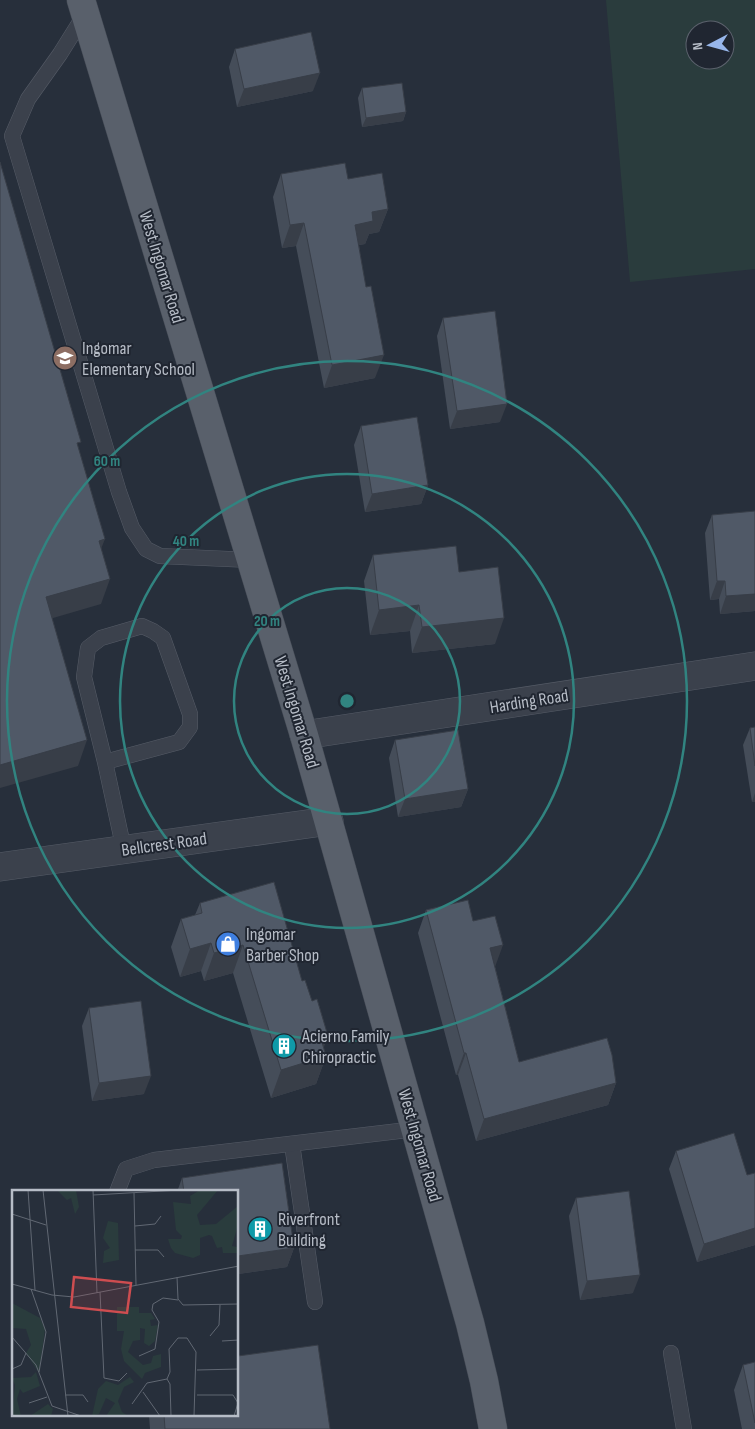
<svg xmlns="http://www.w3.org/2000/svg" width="755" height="1429" font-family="'Sofia Sans Condensed',sans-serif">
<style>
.green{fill:#2a3c3d;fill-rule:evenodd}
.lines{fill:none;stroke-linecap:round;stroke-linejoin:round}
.service-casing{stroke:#565c67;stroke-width:16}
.minor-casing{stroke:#565c67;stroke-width:29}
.tertiary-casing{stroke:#565c67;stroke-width:29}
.primary-casing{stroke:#444a55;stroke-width:29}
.service{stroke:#3b414c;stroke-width:15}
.minor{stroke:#3b414c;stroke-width:28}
.tertiary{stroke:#3b414c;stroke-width:28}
.primary{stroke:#59606b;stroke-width:28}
.wall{fill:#454d59}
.shaded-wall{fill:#383e48}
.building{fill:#505967;stroke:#383e48}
.ring{fill:none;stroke:#318480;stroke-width:2.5}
.labels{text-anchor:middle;stroke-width:4;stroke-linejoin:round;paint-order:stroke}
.street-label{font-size:18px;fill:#b7bdc7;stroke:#202631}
.poi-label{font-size:18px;fill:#b7bdc7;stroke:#202631;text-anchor:start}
.inset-road{fill:none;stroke:#616873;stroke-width:1}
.view{fill:#ce4d50;fill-opacity:0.15;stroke:#ce4d50;stroke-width:2.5}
.inset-edge{fill:none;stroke:#b7bdc7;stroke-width:2.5}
.centre{fill:#318480;stroke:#202631;stroke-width:2.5}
.ring-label{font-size:15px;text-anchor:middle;font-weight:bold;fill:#318480;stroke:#202631;stroke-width:4;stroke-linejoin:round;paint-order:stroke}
</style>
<rect width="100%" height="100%" fill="#272f3b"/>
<path class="green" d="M606 0H755V269L630 282ZM695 30H725V60H695Z"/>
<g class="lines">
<defs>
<g id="service">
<path d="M85 14 60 54 28 99 12 136 119 492 132 528 146 549 160 556 251 560"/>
<path d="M105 762 179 742 190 727V714L163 638 153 631 142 626 101 638 88 648 84 677 105 762 124 850"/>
<path d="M292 1144 315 1302"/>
<path d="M117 1192 126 1169 154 1160 416 1129"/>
<path d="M671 1353 684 1429"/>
</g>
<path id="minor" d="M304 735 755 666"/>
<path id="tertiary" d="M0 867 329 821"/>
<path id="primary" d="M81 0 304 735 470 1323 484 1381 493 1429"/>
</defs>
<use href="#service" class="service-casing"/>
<use href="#minor" class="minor-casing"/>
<use href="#tertiary" class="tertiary-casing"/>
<use href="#primary" class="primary-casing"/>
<use href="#service" class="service"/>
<use href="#minor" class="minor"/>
<use href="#tertiary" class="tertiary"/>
<use href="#primary" class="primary"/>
</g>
<g class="wall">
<path d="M235 49 313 91 237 107 229 67Z"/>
<path d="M362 88 406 112 403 121 362 127 358 98Z"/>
<path d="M281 174 348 179 388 209 379 232 369 234 365 244 359 245 375 378 324 388 296 246 282 248 273 197Z"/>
<path d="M443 318 500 422 450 429 437 336Z"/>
<path d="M361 426 428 485 421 504 365 512 354 445Z"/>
<path d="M712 515 755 611 720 614 719 599 710 600 705 533Z"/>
<path d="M373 555 459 572 495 644 412 653 410 631 370 635 364 581Z"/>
<path d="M755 727V802H752L743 745 750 728Z"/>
<path d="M395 740 468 789 461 807 398 817 389 758Z"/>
<path d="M200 903 302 981 326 1056 316 1084 271 1098 233 973 204 981 201 971 180 977 171 947 181 919 195 915Z"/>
<path d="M426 910 473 921 495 967 519 1062 616 1083 608 1105 476 1141 458 1075H456L418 933Z"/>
<path d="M89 1008 144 1094 92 1101 82 1026Z"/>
<path d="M676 1151 747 1175 755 1173V1245L697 1262 669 1169Z"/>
<path d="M282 1163 294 1248 287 1267 238 1274V1192H177L182 1178Z"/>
<path d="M576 1198 633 1293 580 1300 569 1216Z"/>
<path d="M755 1362V1429H742L734 1390 743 1365Z"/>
<path d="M149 1415H238L330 1429H150Z"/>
</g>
<g class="shaded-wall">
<path d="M320 73 313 91 237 107 244 89Z"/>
<path d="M406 112 403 121 362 127 366 118Z"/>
<path d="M388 209 379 232 369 234 365 244 347 247 355 225 372 212Z"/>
<path d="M304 223 296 246 282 248 290 225Z"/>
<path d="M384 355 375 378 324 388 332 365Z"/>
<path d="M507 404 500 422 450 429 457 411Z"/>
<path d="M428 485 421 504 365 512 372 494Z"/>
<path d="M105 539 95 564 99 541Z"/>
<path d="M110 579 101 604 36 623 46 597Z"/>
<path d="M717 581H725L719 599 710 600Z"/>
<path d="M755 594V611L720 614 726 596Z"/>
<path d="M419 605 410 631 370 635 379 610Z"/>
<path d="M504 618 495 644 412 653 422 627Z"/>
<path d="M87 740 78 766 0 788V765Z"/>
<path d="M468 789 461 807 398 817 405 799Z"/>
<path d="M755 793V802H752Z"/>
<path d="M211 943 201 971 180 977 190 949Z"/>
<path d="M243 945 233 973 204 981 214 953Z"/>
<path d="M503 945 495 967 490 948Z"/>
<path d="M328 1036 320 1058 326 1056 316 1084 271 1098 281 1070 321 1039Z"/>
<path d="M464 1053H466L458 1075H456Z"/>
<path d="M151 1076 144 1094 92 1101 99 1083Z"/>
<path d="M616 1083 608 1105 476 1141 484 1119Z"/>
<path d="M755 1228V1245L697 1262 704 1244Z"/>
<path d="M294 1248 287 1267 238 1274V1256Z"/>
<path d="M640 1275 633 1293 580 1300 587 1281Z"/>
</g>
<g class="building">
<path d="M311 32 320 73 244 89 235 49Z"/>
<path d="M402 83 406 112 366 118 362 88Z"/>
<path d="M0 162 81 442 77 443 105 539 99 541 110 579 46 597 87 740 0 765Z"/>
<path d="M345 163 348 179 382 173 388 209 372 212 373 221 355 225 366 287 371 286 384 355 332 365 304 223 290 225 281 174Z"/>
<path d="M495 311 507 404 457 411 443 318Z"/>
<path d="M417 417 428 485 372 494 361 426Z"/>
<path d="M755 511V594L726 596 725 581H717L712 515Z"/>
<path d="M456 546 459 572 498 567 504 618 422 627 419 605 379 610 373 555Z"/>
<path d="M755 727V766L750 728Z"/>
<path d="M458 730 468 789 405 799 395 740Z"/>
<path d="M274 882 302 981 305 980 312 1001 317 999 328 1036 321 1039 326 1056 281 1070 243 945 214 953 211 943 190 949 181 919 202 913 200 903Z"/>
<path d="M468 900 473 921 495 916 503 945 490 948 519 1062 607 1038 612 1055 616 1083 484 1119 466 1053H464L426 910Z"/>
<path d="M141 1001 151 1076 99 1083 89 1008Z"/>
<path d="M734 1133 747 1175 755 1173V1228L704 1244 676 1151Z"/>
<path d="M282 1163 294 1248 238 1256V1192H184L182 1178Z"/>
<path d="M629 1191 640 1275 587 1281 576 1198Z"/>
<path d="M318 1345 330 1429H165L164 1415H238V1356Z"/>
<path d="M755 1362V1423L743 1365Z"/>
</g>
<g class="ring">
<circle cx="347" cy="701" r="113"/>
<circle cx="347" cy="701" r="227"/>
<circle cx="347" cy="701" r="340"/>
</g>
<defs>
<symbol id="school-disc" viewBox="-11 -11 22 22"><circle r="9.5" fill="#8d6e63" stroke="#202631"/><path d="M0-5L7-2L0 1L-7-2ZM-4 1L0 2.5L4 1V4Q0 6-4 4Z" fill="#fff"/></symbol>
<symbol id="shop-disc" viewBox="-11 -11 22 22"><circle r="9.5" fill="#3f7fe0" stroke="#202631"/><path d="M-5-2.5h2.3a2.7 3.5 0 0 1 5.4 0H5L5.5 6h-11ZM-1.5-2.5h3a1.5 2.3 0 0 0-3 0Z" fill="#fff"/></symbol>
<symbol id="building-disc" viewBox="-11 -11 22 22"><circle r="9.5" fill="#0f9aa8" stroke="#202631"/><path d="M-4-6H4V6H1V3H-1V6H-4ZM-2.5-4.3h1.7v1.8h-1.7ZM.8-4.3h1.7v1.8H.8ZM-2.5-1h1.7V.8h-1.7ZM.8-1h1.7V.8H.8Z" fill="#fff"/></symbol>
</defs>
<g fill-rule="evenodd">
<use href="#school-disc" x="51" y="344" width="28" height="28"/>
<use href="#shop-disc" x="214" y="930" width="28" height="28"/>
<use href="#building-disc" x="270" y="1032" width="28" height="28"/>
<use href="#building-disc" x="246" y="1215" width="28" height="28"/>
</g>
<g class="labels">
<g class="street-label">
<text transform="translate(162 267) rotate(73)" y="6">West Ingomar Road</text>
<text transform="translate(529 701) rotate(-9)" y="6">Harding Road</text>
<text transform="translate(297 712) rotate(73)" y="6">West Ingomar Road</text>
<text transform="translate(164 844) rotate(-8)" y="6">Bellcrest Road</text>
<text transform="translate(420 1145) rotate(74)" y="6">West Ingomar Road</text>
</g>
<g class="poi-label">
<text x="82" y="354">Ingomar<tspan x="82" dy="21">Elementary School</tspan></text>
<text x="246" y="940">Ingomar<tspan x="246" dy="21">Barber Shop</tspan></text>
<text x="302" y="1042">Acierno Family<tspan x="302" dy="21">Chiropractic</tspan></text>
<text x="278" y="1225">Riverfront<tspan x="278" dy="21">Building</tspan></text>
</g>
</g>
<g transform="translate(12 1190)">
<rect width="226" height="226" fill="#272f3b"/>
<path d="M45 0H64L67 17 63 24 59 8 55 10ZM188 0H206L185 25 188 35 204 34 226 16V35L220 56 225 57V63H211L210 57 205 58 200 46 197 45 188 48V65L181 68 163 63 159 58 156 49H169L170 46 164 40 161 12 179 14 178 6ZM96 31 106 33 107 70 91 73 92 61 98 58 91 48ZM0 113 28 128 33 139 27 183 14 163 19 155 14 139 0 138ZM105 117H127V123H139L143 129 138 130 139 136 146 135 143 151 137 156 132 153 133 139 128 138V150L121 151 116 162 131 175 139 173 141 166 149 164V177L133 183 130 189 112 171 109 159 112 141H105ZM24 182 28 196 11 203 8 199 5 209 9 226H0L3 195 0 188 19 187ZM118 187 122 192 112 197 106 211 110 222 116 226H94L103 213 94 208 87 224 80 226 86 199 94 191 106 195ZM36 214 41 219 39 226H18Z" fill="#2a3c3d"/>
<path class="inset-road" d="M16 0 23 100M31 0 56 226M81 0 85 103M122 3 124 95M81 5 168 0M0 24 34 35M123 36 143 34 149 26M123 60H146L152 67M165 87 166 109 171 115 227 114M0 94 40 105 62 107 227 76M19 99 34 142 27 182M88 102 92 188 107 191 115 183M198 146 207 135 208 115M0 147 24 175 40 216 69 226M210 151 227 150M127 166 143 159 147 132 140 120 141 114 151 108 166 110M0 179 9 175 14 163M185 180 227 179M131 202 148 226M53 205H71L76 212M185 205H221L226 213 222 226M17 213 35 207M120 214 135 193 155 189M159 226 158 194 155 189 158 182 157 159 166 148H175L184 162 182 226"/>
<path class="view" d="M62 87 119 93 115 123 59 117Z"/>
<rect width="226" height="226" class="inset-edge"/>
</g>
<circle cx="347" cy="701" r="8" class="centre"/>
<g class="ring-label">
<text x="107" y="466">60 m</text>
<text x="186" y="546">40 m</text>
<text x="267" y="626">20 m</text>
</g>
<g transform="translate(710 45) rotate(264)"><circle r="24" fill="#202631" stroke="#5c626d"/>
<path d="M0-4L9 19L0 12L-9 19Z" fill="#97b6eb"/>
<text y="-8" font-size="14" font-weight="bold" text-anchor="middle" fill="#b7bdc7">N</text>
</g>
</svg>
